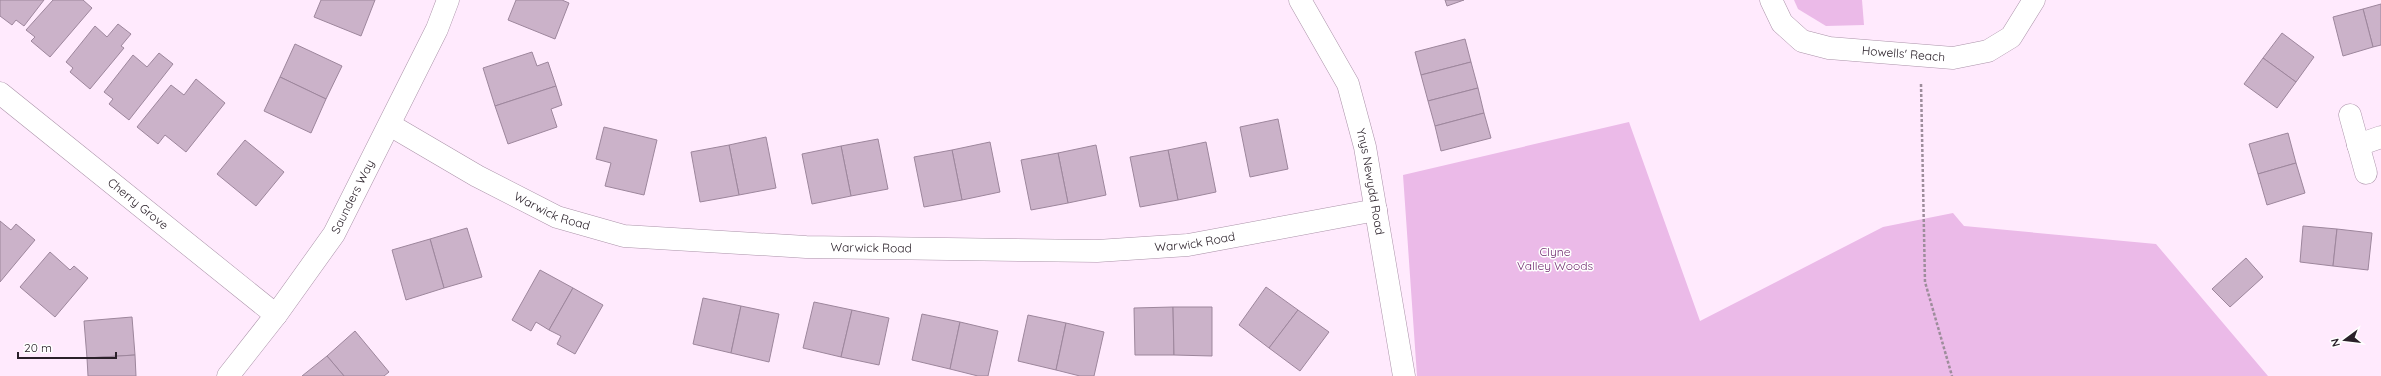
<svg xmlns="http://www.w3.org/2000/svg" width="2381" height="376" font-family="Quicksand,sans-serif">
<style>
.green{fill:#ebbae8}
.building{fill:#cbb2c9;stroke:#9d869c}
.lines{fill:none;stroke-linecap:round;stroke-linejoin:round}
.minor-casing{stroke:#ab93a9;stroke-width:23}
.path{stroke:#9d8d9b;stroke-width:2.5;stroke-dasharray:3 2;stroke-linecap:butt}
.minor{stroke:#fff;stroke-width:22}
.labels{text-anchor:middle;stroke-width:3;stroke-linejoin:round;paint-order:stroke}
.street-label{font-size:12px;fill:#2a2029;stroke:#fefffe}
.park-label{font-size:12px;fill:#702a6f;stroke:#fefffe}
</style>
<rect width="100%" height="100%" fill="#ffeafd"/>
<g class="green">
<path d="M1794 0H1862L1864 25 1826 26 1798 9Z"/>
<path d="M1629 122 1700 321 1883 227 1953 213 1964 226 2156 244 2268 376H1417L1403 175Z"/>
</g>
<g class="building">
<path d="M0 0H44L24 26 16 20 12 25 0 16Z"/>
<path d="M53 0H83L92 8 50 57 31 41 35 37 26 30Z"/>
<path d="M321 0H375L361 36 314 17Z"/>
<path d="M516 0H562L569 3 555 39 508 20Z"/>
<path d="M1445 0H1464L1447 6Z"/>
<path d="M2381 4V45L2373 47 2363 9Z"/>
<path d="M2363 9 2373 47 2343 56 2333 17Z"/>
<path d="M118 24 131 34 121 46 124 48 90 89 70 72 73 68 66 62 95 26 107 37Z"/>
<path d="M2282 33 2314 57 2296 82 2263 58Z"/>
<path d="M1465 39 1471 62 1421 75 1415 52Z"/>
<path d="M295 44 342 66 326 99 280 77Z"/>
<path d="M532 52 537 66 548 62 556 86 495 106 483 68Z"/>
<path d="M159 53 173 64 129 120 109 104 113 99 104 92 133 55 147 67Z"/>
<path d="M2263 58 2296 82 2277 108 2244 84Z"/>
<path d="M1471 62 1478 88 1428 101 1421 75Z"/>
<path d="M280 77 326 99 311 133 264 111Z"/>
<path d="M196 79 225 103 186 152 165 135 158 144 137 127 171 85 184 95Z"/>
<path d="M556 86 562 105 551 109 557 127 508 144 495 106Z"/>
<path d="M1478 88 1484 113 1435 126 1428 101Z"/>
<path d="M1484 113 1491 138 1441 151 1435 126Z"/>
<path d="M1278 119 1288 169 1250 177 1240 127Z"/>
<path d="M604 127 657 140 644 195 605 186 611 163 596 159Z"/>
<path d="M2288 133 2296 163 2258 174 2249 144Z"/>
<path d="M766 137 776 188 739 195 729 145Z"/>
<path d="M878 139 888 189 851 196 841 146Z"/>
<path d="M245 140 284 172 256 206 217 174Z"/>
<path d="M990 142 1000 192 962 200 952 150Z"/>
<path d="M1206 142 1216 192 1178 200 1168 150Z"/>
<path d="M729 145 739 195 700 202 691 152Z"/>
<path d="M1096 145 1106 195 1068 203 1058 153Z"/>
<path d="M841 146 851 196 812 204 802 154Z"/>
<path d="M952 150 962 200 924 207 914 157Z"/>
<path d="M1168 150 1178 200 1140 207 1130 157Z"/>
<path d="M1058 153 1068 203 1031 210 1021 160Z"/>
<path d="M2296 163 2305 193 2267 205 2258 174Z"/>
<path d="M0 221 11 230 16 224 35 240 0 282Z"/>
<path d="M2303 226 2337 229 2333 266 2300 262Z"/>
<path d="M467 228 482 277 444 288 430 239Z"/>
<path d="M2337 229 2372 233 2368 270 2333 266Z"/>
<path d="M430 239 444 288 406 300 392 250Z"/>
<path d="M50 252 70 270 74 266 88 278 55 317 20 287Z"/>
<path d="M2246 258 2263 277 2230 307 2212 289Z"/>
<path d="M540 270 573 288 549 330 536 322 531 331 512 320Z"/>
<path d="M1266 287 1298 310 1269 348 1239 325Z"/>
<path d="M573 288 603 305 575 354 557 344 561 336 549 330Z"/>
<path d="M703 298 741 306 731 353 693 344Z"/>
<path d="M814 302 852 310 841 357 803 348Z"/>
<path d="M741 306 779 314 769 362 731 353Z"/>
<path d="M1173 307 1174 355H1135L1134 308Z"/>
<path d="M1173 307H1212V356L1174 355Z"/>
<path d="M852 310 889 318 879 365 841 357Z"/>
<path d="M1298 310 1329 332 1300 371 1269 348Z"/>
<path d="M922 314 960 322 950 369 912 360Z"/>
<path d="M1028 315 1066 323 1056 370 1018 361Z"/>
<path d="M132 317 135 355 87 358 84 321Z"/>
<path d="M960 322 998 331 988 376H978L950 369Z"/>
<path d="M1066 323 1104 332 1094 376H1080L1056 370Z"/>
<path d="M355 331 389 372 384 376H344L327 356Z"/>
<path d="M135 355 136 376H88L87 358Z"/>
<path d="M327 356 344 376H302Z"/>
</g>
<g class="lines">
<defs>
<g id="minor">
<path id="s1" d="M1300 0 1348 84 1365 147 1404 376"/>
<path id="s2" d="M1771 0 1782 23 1802 41 1829 48 1953 58 1988 51 2011 37 2034 0"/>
<path id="s3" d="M0 93 276 315"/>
<path d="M2350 115 2366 173"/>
<path id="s4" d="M390 125 477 176 557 217 624 236 806 247 1097 251 1188 245 1376 210"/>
<path d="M2358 145 2381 137"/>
<path id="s5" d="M228 376 276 315 334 234 437 29 448 0"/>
</g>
</defs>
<use href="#minor" class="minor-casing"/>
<path class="path" d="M1921 84 1925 282 1952 376"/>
<use href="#minor" class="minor"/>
</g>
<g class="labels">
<g class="street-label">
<text dy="4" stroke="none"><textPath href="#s2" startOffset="155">Howells' Reach</textPath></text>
<text dy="4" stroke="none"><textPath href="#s1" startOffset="197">Ynys Newydd Road</textPath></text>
<text dy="4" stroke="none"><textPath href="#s5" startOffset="219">Saunders Way</textPath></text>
<text dy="4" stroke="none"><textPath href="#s3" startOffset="177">Cherry Grove</textPath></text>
<text dy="4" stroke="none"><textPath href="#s4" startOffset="184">Warwick Road</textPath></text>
<text dy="4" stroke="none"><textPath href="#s4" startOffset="832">Warwick Road</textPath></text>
<text dy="4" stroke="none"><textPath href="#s4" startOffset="508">Warwick Road</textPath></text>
</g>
<g class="park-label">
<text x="1555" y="256">Clyne<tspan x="1555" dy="14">Valley Woods</tspan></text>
</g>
</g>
<g transform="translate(2345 340) rotate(255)" stroke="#fefffe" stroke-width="3" paint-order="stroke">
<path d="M0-3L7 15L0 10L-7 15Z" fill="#2a2029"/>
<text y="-6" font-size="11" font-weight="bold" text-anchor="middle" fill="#2a2029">N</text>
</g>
<path d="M18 352v6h98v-6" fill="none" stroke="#2a2029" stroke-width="2"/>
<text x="24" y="352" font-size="12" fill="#2a2029" stroke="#fefffe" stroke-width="3" paint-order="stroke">20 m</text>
</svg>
